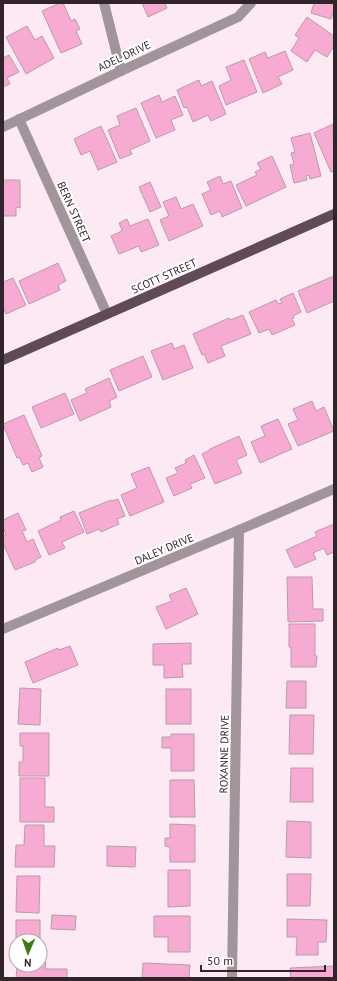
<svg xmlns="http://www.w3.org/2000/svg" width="337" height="981" font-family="'PT Sans',sans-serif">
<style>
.building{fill:#f7abd3;stroke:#b99baa}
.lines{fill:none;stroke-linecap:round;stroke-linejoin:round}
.minor{stroke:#a1949a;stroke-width:10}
.major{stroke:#604a55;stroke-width:10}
.labels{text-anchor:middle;stroke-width:4;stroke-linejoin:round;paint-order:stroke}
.street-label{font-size:11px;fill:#31252b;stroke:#fff}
</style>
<rect width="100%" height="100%" fill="#fde9f3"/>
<g class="building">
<path d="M60 3H63L71 21 75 19 80 29 76 31 82 44 61 53 42 11Z"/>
<path d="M142 3H165L167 8 148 17Z"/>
<path d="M314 3H334V11L331 19 311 13Z"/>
<path d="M307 17 334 36V46L327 57 315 50 307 62 291 51 299 38 295 35Z"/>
<path d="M27 26 35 40 42 36 54 58 26 74 6 37Z"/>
<path d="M285 51 293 70 278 77 282 84 263 93 249 59 265 52 268 58Z"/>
<path d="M9 55 19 72 7 78 10 84 3 87V58Z"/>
<path d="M244 60 257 92 226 105 219 86 231 80 226 67Z"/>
<path d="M199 80 201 86 212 81 226 114 211 121 208 115 193 122 187 107 184 108 177 90Z"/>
<path d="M159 95 162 102 175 96 183 115 171 120 175 130 156 138 141 103Z"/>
<path d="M136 108 150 141 130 150 132 154 120 159 108 130 120 125 117 116Z"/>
<path d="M333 124 334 171 331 172 314 133Z"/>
<path d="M101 126 117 162 98 170 90 151 81 155 74 139Z"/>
<path d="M310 133 321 176 310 179 309 175 306 176 307 180 294 183 290 165 294 164 291 153 295 152 291 138Z"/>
<path d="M272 156 286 187 246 206 236 185 257 175 255 172 261 169 257 163Z"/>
<path d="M220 176 223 184 231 181 242 208 222 217 220 211 211 215 202 194 211 190 207 182Z"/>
<path d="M3 180H20V208L16 207V216H3Z"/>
<path d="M150 182 161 207 150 212 139 187Z"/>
<path d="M176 197 181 209 193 204 203 226 169 241 160 220 169 216 163 202Z"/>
<path d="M127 219 130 226 148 219 159 245 141 252 139 246 119 254 111 236 120 232 122 230 119 223Z"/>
<path d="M58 263 66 281 58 285 60 290 29 304 19 281Z"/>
<path d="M334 276V301L307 313 298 291Z"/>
<path d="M13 278 26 305 6 314 3 308V282Z"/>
<path d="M293 293 301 312 293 316 294 318 292 319 295 325 272 335 269 329 259 333 249 312 276 300 278 304 282 303 280 299Z"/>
<path d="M243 315 251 334 221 346 225 356 208 363 204 354 202 355 193 334 229 318 230 320Z"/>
<path d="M172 343 174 349 184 345 193 368 163 380 151 351Z"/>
<path d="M143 356 152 377 119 391 110 370Z"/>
<path d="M109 378 117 397 109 401 111 407 80 421 71 400 87 393 85 389Z"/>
<path d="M65 393 74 414 41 428 32 407Z"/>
<path d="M312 401 316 411 324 407 334 431 298 446 288 424 298 420 293 409Z"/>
<path d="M24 415 42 456 39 458 43 467 32 472 28 463 23 465 19 457 17 458 3 425V424Z"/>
<path d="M278 419 292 449 260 463 251 442 265 436 261 426Z"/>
<path d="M239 436 247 455 236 460 242 473 215 484 202 454 210 450V449Z"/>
<path d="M194 455 205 478 190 484 192 488 174 496 166 478 178 473 175 468 186 463 185 460Z"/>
<path d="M149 467 164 502 130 516 121 495 137 488 131 474Z"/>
<path d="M118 499 125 516 117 519 119 524 101 532 99 529 87 534 79 513 111 500V501Z"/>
<path d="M74 511 84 532 62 542 65 548 49 555 38 531 61 520 60 517Z"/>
<path d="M18 513 26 530 22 531 27 542 33 539 41 557 35 560V562L15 570 3 543V536L6 535 3 527V520Z"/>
<path d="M334 524V552L327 555 324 548 313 553 316 559 295 568 286 550 317 536 315 532Z"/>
<path d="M287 577H312L313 609H323V621L288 622Z"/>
<path d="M186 588 198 614 166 629 156 607 172 601 169 595Z"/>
<path d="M289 624H315V656H317L316 667H291V647H289Z"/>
<path d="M191 643V664H182L183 677 164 678V665H153V644Z"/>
<path d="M70 646 78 665 33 683 25 662 58 648 59 650Z"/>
<path d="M287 681H306V708H286Z"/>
<path d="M20 688 41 689 40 725 18 724Z"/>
<rect x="166" y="689" width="25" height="35"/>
<path d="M290 715H314L313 754H289Z"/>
<path d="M20 733H49V776H19V762H23V746H20Z"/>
<path d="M171 734H194V771H171V748H162V737H171Z"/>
<path d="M291 768H313V802H290Z"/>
<path d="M20 778H45V807H54V822H20Z"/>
<path d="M170 780H194L195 817H170Z"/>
<path d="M287 821 311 822V858L286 857Z"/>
<path d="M170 824 195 825V862H170V847L165 846V838H170Z"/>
<path d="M25 825H44V846H55L54 867H15L16 845H24Z"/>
<path d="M107 846 136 847 135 867 107 866Z"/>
<path d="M168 870H190V906L168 907Z"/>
<path d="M287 874H311L310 906H287Z"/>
<path d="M17 876H40L39 913 16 912Z"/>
<path d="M52 915 76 916 75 930 51 929Z"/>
<path d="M154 916H190V952H168V937H154Z"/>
<path d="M287 919 327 920 326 942H318V955H296L297 937H287Z"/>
<path d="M16 920H40V941H16V958Z"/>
<path d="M40 962H46L45 969H67V978H16L17 967 32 968V965H40Z"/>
<path d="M143 963 190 965 189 978H142Z"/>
<path d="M334 966V978H291L290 968Z"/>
</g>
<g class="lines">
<g class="minor">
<path d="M104 3 121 71"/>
<path d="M19 119 107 314"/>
<path d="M3 127 121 71 238 17 251 3"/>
<path d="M3 629 239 530 334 489"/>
<path d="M232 978 239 530"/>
</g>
<path class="major" d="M3 360 334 214"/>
</g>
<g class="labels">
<g class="street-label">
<text transform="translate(124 56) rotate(-25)" y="4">ADEL DRIVE</text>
<text transform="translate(74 212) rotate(66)" y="4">BERN STREET</text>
<text transform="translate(164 276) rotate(-24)" y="4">SCOTT STREET</text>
<text transform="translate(164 549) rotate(-23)" y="4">DALEY DRIVE</text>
<text transform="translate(224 754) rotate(-89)" y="4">ROXANNE DRIVE</text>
</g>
</g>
<rect width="337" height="981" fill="none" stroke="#31252b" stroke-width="8"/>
<g transform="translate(28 953) rotate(182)"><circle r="19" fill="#ffffff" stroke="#ada8aa"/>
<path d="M0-3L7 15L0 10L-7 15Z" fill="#3c7b18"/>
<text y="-6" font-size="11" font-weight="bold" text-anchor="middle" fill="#31252b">N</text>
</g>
<path d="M201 965v6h124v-6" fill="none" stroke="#31252b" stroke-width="2"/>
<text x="207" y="965" font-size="12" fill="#31252b" stroke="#ffffff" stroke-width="3" paint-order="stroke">50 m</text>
</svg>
